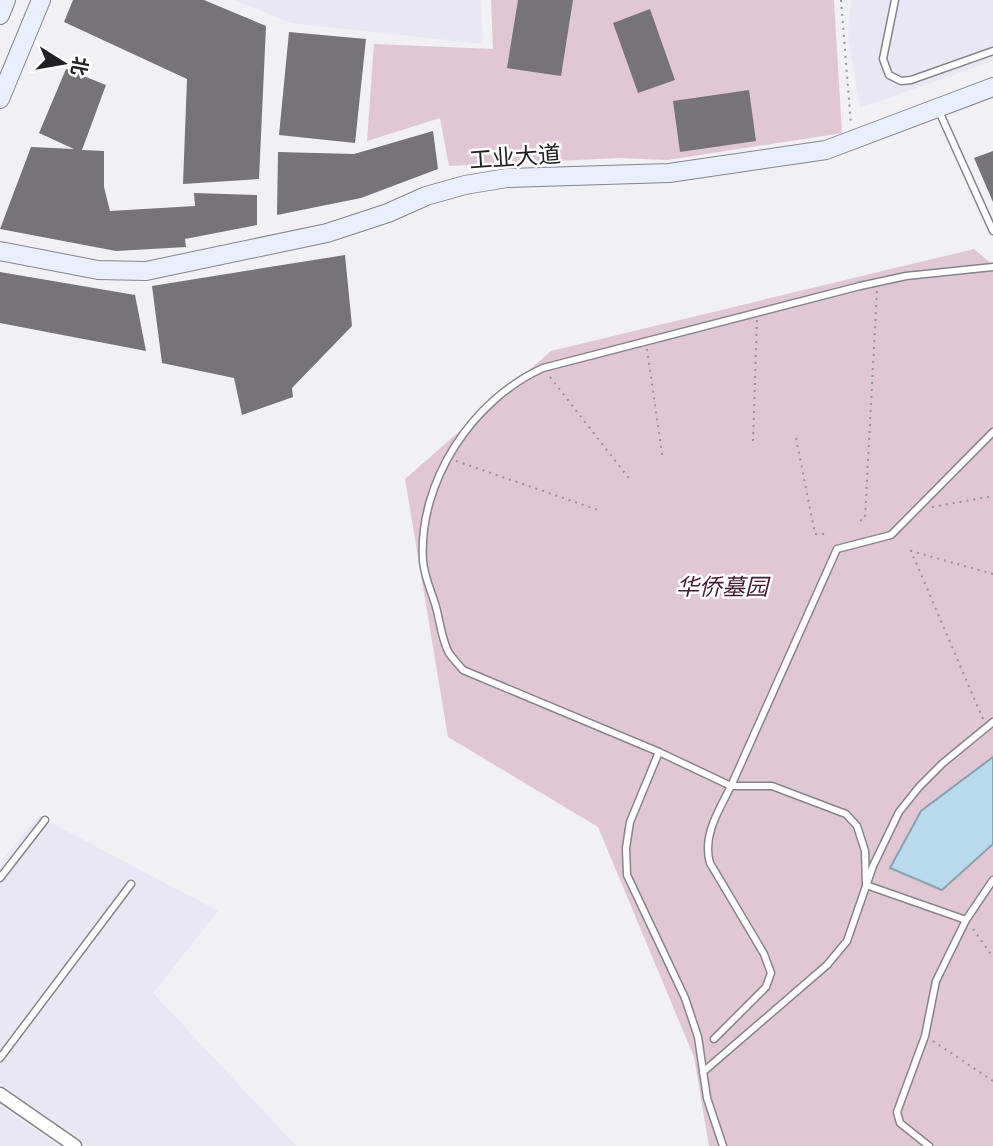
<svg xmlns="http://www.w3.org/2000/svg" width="993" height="1146" font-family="'Libre Baskerville','Noto Sans SC',serif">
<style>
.built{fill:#e9e7f4}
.green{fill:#e1c7d3}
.water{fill:#b9d9ed;stroke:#8ba2b0;stroke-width:2}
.building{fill:#777477}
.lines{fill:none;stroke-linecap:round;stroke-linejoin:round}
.lane-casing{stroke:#868589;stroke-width:9}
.street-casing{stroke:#868589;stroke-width:15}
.secondary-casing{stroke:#868589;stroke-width:20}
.path{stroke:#959599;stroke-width:2;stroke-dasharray:2 5;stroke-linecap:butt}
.lane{stroke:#fff;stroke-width:6}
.street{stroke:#fff;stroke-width:12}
.secondary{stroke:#e8efff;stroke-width:18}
.labels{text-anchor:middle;stroke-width:5;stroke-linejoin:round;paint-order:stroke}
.street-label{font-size:23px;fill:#212123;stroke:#fefeff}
.park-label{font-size:23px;font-style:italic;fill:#451a32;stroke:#fefeff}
</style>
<rect width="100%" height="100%" fill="#f0f0f5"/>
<g class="built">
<path d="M234 0H481L483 44 291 23Z"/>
<path d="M851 0H993V61L860 108 848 35Z"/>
<path d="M38 816 218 911 153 993 296 1146H86L0 1084V863Z"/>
<path d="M0 1106 2 1107 59 1146H0Z"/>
</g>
<g class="green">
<path d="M491 0H834L842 133 668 160 619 158 449 166 440 118 367 141 374 44 493 49Z"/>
<path d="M974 249 993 265V1146H709L694 1057 598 827 448 737 405 479 551 351Z"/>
</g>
<path class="water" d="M993 757V844L942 890 890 868 921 811Z"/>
<g class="building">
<path d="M73 0H204L266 26 259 179 183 184 187 79 64 22Z"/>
<path d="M518 0H573L561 76 507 68Z"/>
<path d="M650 9 675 80 638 93 613 23Z"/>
<path d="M289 32 366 39 355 143 279 135Z"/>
<path d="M66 69 106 85 82 150 104 151V187L110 211 195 206 194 193 257 195V225L185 239 186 247 116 251 0 229 31 147 74 149 39 133Z"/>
<path d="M749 90 756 141 680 152 673 101Z"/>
<path d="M433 131 438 169 361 198 277 215 278 152 354 154Z"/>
<path d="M993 151V202L974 158Z"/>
<path d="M345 255 352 326 292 388 293 397 242 415 234 378 162 363 152 286Z"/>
<path d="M0 272 135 295 146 351 0 323Z"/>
</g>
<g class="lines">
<defs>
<g id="lane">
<path d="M895 0 883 59 889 75 901 81 911 80 993 51"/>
<path d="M938 109 993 231"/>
<path d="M659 752 630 822 626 848 627 875 685 998 698 1037 707 1098 723 1146"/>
<path d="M0 878 45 820"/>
<path d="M966 920 866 885 865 851 857 826 846 814 772 786H731L659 752 463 670C459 665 453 659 449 653 442 641 440 622 436 607 432 593 424 576 423 561 418 482 472 400 543 368L860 286 906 276 993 267"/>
<path d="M714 1039 766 987 771 973 764 954 710 863C702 836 719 810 731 786L837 549 891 535 993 432"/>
<path d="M0 1058 131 884"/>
<path d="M703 1072 827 965 847 941 873 866 899 812 919 787 943 763 993 722"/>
<path d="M929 1146 900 1123 897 1112 925 1036 936 981 966 920 993 880"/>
</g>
<path id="street" d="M0 1094 75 1146"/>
<g id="secondary">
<path d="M0 15 6 0"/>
<path d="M0 99 41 0"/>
<path d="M0 251 98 270 146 271 327 233 388 213 426 196 465 185 507 178 669 173 826 150 993 87"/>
</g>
</defs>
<use href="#lane" class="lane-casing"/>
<use href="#street" class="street-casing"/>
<use href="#secondary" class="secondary-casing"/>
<g class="path">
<path d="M841 0 851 125"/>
<path d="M647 349 663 460"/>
<path d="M550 377 631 481"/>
<path d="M796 438 815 534H827"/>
<path d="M753 441 757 320"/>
<path d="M456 461 601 511"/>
<path d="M932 507 993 496"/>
<path d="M860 521 865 518 877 290"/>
<path d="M983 719 911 551 993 574"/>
<path d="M973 929 993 957"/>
<path d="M933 1041 993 1081"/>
</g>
<use href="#lane" class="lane"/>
<use href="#street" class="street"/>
<use href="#secondary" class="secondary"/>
</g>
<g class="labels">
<g class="street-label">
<text transform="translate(515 157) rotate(-4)" y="8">工业大道</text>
</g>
<g class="park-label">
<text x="722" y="595">华侨墓园</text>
</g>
</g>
<g transform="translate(63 63) rotate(101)" stroke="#fefeff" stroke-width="5" paint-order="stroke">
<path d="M0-5L12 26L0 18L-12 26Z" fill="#212123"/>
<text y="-10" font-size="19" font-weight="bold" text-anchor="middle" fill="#212123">北</text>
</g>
</svg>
